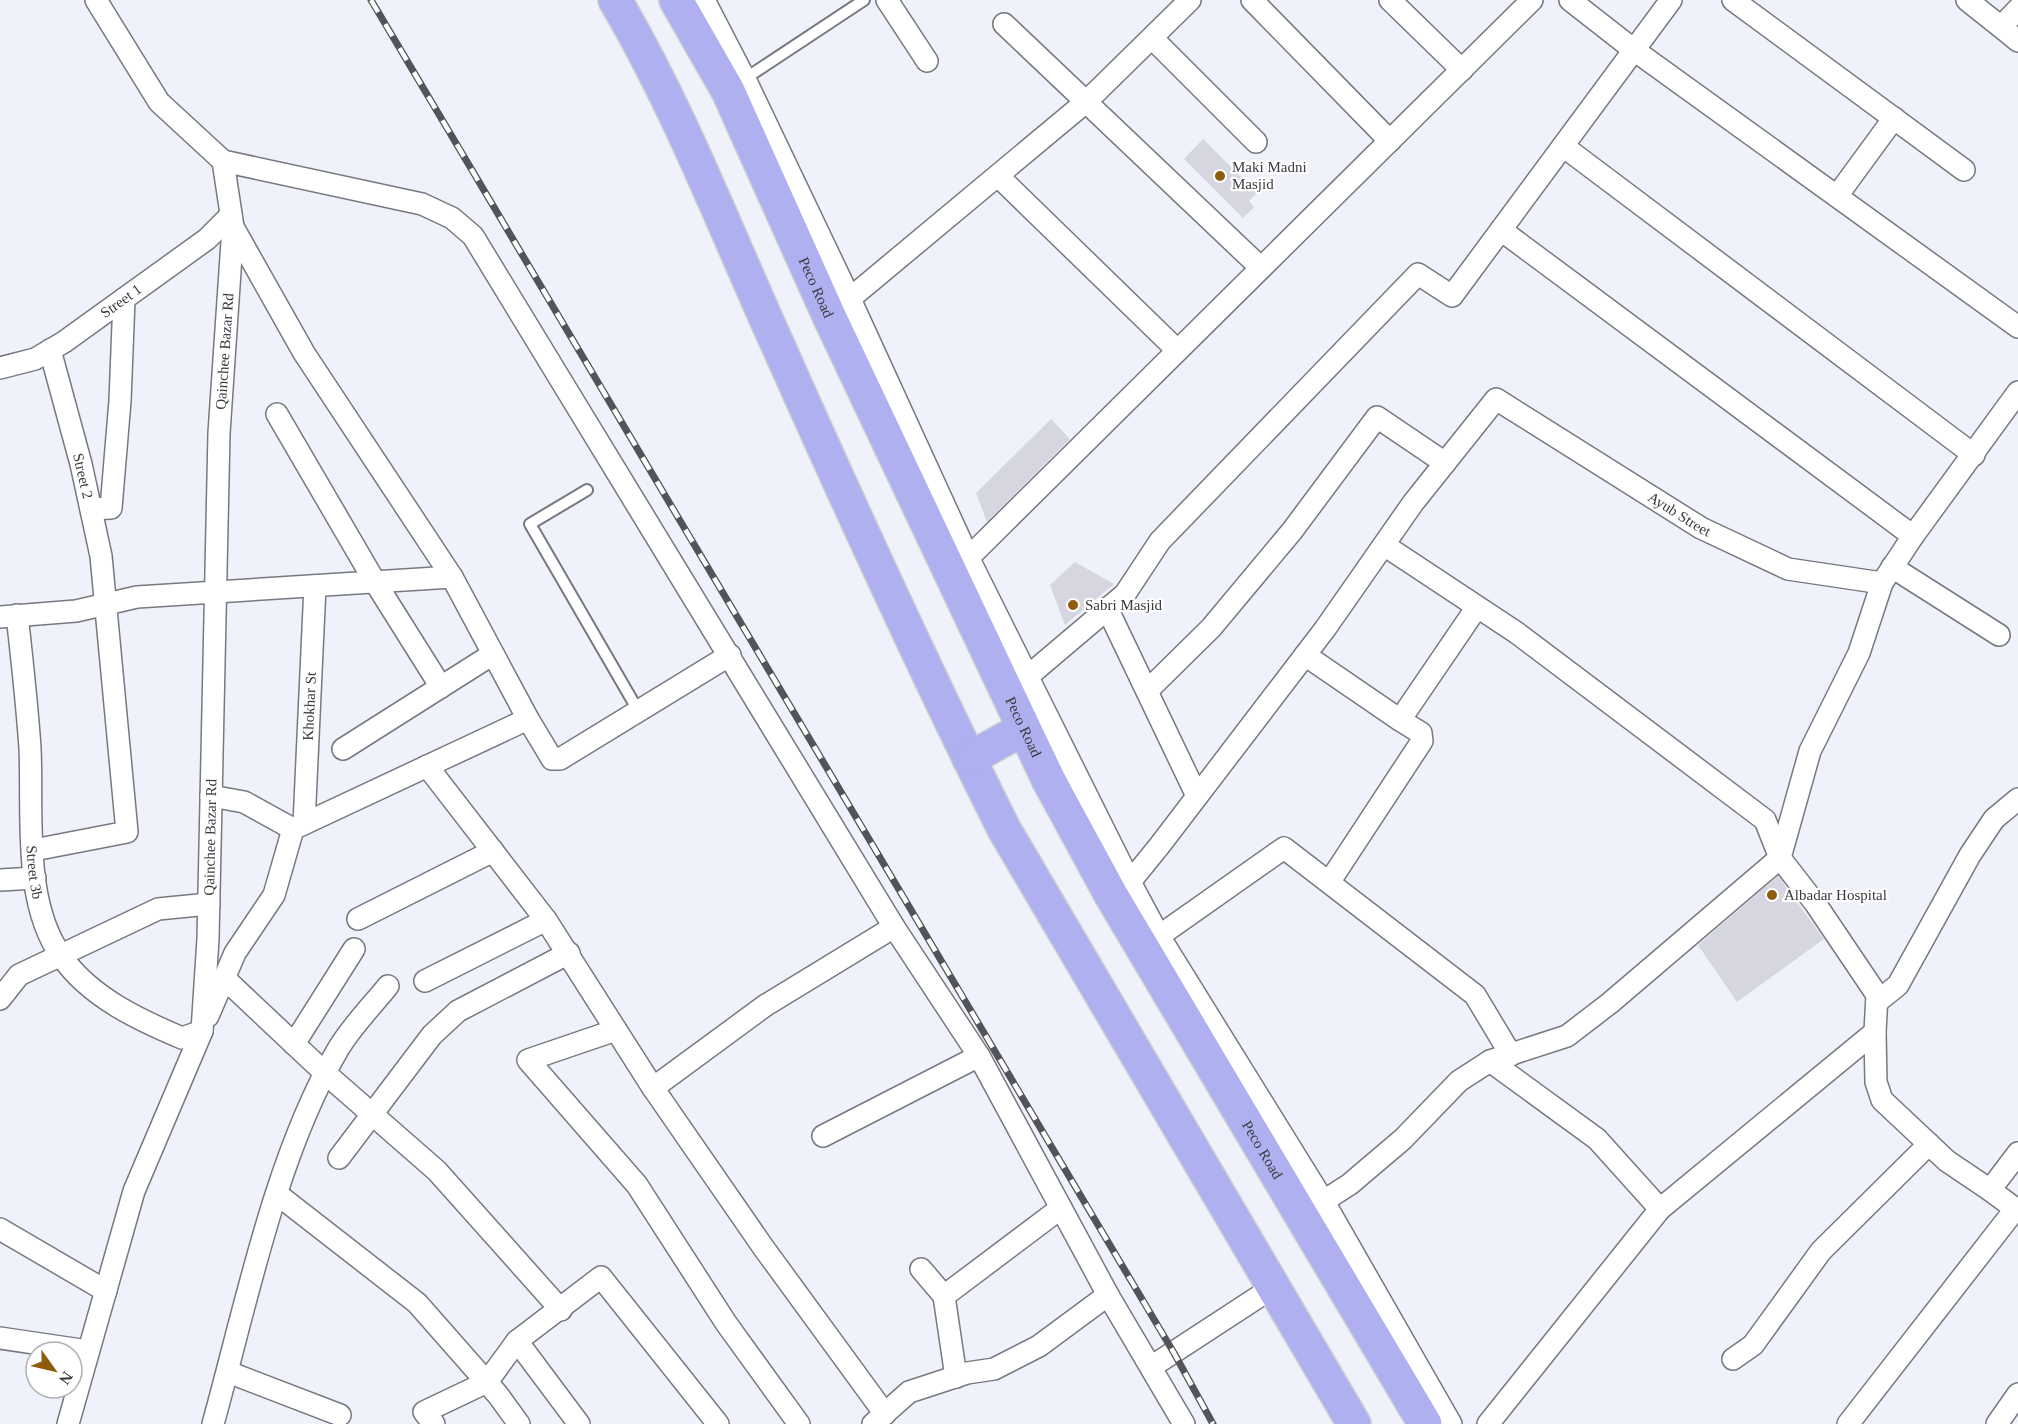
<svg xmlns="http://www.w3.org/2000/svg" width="2018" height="1424" font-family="'Times New Roman',serif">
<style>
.building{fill:#d5d6e0}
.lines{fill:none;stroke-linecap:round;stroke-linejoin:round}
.service-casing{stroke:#777880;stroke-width:14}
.minor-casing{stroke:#777880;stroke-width:24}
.primary-casing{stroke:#cfd0d1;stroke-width:36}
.service{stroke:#fff;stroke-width:10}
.minor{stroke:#fff;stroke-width:21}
.primary{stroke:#afb0ef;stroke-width:33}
.rail-casing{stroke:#535459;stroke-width:7}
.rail{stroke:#fff;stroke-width:4.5;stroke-dasharray:14;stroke-linecap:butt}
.poi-dot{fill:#8f5c0c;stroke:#fff;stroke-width:2}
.labels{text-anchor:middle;stroke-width:4.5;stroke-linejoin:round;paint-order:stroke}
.poi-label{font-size:15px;fill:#393a3e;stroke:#fff;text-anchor:start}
.street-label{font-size:15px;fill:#393a3e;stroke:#fff}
</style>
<rect width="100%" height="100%" fill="#f0f2fb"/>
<g class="building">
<path d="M1203 139 1257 193 1249 201 1254 207 1243 218 1184 159Z"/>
<path d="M1051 419 1070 439 987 522 976 493Z"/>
<path d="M1075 562 1114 584 1065 625 1050 585Z"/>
<path d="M1778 876 1824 939 1737 1002 1698 945Z"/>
</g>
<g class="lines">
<defs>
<g id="service">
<path d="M743 80 864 0"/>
<path d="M587 490 530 524 639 712"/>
</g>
<g id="minor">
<path d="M96 0 159 102 223 161"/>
<path d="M704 0 745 79 850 299 969 559 1130 882 1159 936 1324 1202 1451 1424"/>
<path d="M887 0 927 61"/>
<path d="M1252 0 1390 141"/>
<path d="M1390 0 1462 70"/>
<path d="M1570 0 1634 50 2018 327"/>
<path d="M1733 0 1964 170"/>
<path d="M1967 0 2001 27 2018 9"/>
<path d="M1004 24 1261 268"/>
<path d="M2001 27 2018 41"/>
<path d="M1152 38 1256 142"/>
<path d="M1563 146 1974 455"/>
<path d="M223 161 422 204 452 218 473 236 894 927 979 1056 1108 1295 1184 1424"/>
<path d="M223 161 233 227 304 353 452 577 528 719 552 759H560L730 655"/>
<path d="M998 176 1177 350"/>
<path d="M1837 196 1894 118"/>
<path d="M1501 230 1913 536"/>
<path d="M841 306 1087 101 1190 0"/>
<path id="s1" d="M0 368 35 359 64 342 207 239 231 215"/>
<path d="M277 414 375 582 441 687"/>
<path d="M91 509 111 508 120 401 124 299"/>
<path d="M1384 545 1517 633 1765 820 1780 858 1815 903 1877 995 1875 1032 1660 1209 1488 1424"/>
<path d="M959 567 1532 0"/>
<path d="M1892 567 1999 635"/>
<path d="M1107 608 1197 796"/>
<path id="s2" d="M17 615C22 659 27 704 30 748 33 812 22 903 62 957 90 997 139 1020 182 1038L202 1031"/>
<path d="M0 617 76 611 137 597 452 577"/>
<path d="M1305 655 1400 720"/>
<path d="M1027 677 1125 594 1160 541 1418 274 1452 296 1671 0"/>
<path d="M1147 691 1211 628 1292 531 1377 417 1445 463"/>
<path d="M343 749 493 654"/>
<path d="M427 766 546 920 653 1088 763 1247 885 1414"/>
<path d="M211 796 244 802 293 829"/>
<path id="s3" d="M304 824 315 586"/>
<path d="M34 850 127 832 101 556 81 464 50 350"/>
<path d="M0 880 35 878"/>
<path d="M1330 881 1422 741 1421 733 1400 720 1477 607"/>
<path id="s4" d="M1119 889 1130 882 1160 845 1325 629 1413 503 1496 399 1701 528 1788 569 1882 583"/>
<path d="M358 919 493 851"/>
<path d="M1159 936 1284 848 1475 995 1511 1055"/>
<path d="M224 978 325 1073 437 1171 561 1310"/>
<path d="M425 981 546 920"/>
<path d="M0 999 19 975 158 909 209 904"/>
<path d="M1877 1002 1898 985 1970 855 1994 819 2018 799"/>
<path d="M208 1016 235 953 274 895 293 829 528 719"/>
<path d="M616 1030 528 1060 637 1185 726 1323 799 1424"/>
<path d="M1875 1032 1876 1082 1882 1100 1947 1161 1990 1190 2018 1153"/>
<path d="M294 1044 354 949"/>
<path d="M1490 1061 1597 1139 1660 1209"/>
<path d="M653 1088 766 1005 894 927"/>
<path d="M823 1136 979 1056"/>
<path d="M339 1158 432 1035 458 1011 569 953"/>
<path d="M277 1194 417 1303 498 1395 519 1424"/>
<path d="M1313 1208 1350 1184 1403 1139 1459 1081 1490 1061 1567 1036 1610 1003 1780 858 1810 751 1859 653 1882 583 1913 536 2018 392"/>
<path d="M0 1229 106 1291"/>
<path d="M921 1269 944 1296"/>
<path d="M0 1338 88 1351"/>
<path d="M517 1341 579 1424"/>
<path d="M1733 1359 1753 1345 1821 1251 1929 1144"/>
<path d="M1151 1367 1275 1286"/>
<path d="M228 1372 340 1415"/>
<path d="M956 1377 944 1296 1061 1208"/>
<path id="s5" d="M68 1424 134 1191 202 1031 208 939 219 433 233 227"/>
<path d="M213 1424C246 1305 275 1158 337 1051 350 1028 371 1007 388 986"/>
<path d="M434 1424 424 1412 487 1382 517 1341 601 1277 718 1424"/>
<path d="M873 1424 909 1392 967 1373 994 1369 1039 1346 1108 1295"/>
<path d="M1848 1424 2013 1212V1207L1990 1190"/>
<path d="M1997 1424 2018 1394"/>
</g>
<g id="primary">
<path d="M615 0C679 109 724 226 776 341 849 505 924 669 1004 829L1354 1424"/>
<path id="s6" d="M676 0 728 91 829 316 1049 781 1111 895 1425 1424"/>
<path d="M969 759 1023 729"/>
</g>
</defs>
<use href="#service" class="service-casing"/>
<use href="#minor" class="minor-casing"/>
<use href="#primary" class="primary-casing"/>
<use href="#service" class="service"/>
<use href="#minor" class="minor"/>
<use href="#primary" class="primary"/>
<defs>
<path id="rail" d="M371 0 1174 1353 1213 1424"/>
</defs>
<use href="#rail" class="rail-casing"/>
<use href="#rail" class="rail"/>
</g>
<g class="poi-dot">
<circle cx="1220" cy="176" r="6"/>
<circle cx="1073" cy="605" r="6"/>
<circle cx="1772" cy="895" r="6"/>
</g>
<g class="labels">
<g class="poi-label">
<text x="1232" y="172">Maki Madni<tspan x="1232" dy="17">Masjid</tspan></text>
<text x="1085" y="610">Sabri Masjid</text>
<text x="1784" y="900">Albadar Hospital</text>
</g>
<g class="street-label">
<text dy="5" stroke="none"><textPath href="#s6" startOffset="320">Peco Road</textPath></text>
<text dy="5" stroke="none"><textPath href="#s1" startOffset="140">Street 1</textPath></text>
<text dy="5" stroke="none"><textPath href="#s5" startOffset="1096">Qainchee Bazar Rd</textPath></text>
<text transform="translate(83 476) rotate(77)" y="5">Street 2</text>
<text dy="5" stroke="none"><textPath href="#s4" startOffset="836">Ayub Street</textPath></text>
<text dy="5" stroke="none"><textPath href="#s3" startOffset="118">Khokhar St</textPath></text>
<text dy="5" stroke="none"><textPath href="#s6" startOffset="806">Peco Road</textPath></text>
<text dy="5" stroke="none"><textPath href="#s5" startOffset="610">Qainchee Bazar Rd</textPath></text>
<text dy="5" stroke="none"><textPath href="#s2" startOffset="258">Street 3b</textPath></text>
<text dy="5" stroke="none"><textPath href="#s6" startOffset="1292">Peco Road</textPath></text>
</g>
</g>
<g transform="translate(54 1370) rotate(124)"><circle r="28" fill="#ffffff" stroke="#b0b0b2" stroke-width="1.5"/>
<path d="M0-4.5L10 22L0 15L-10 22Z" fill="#8f5c0c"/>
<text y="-9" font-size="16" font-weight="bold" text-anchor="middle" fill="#393a3e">N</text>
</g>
</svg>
